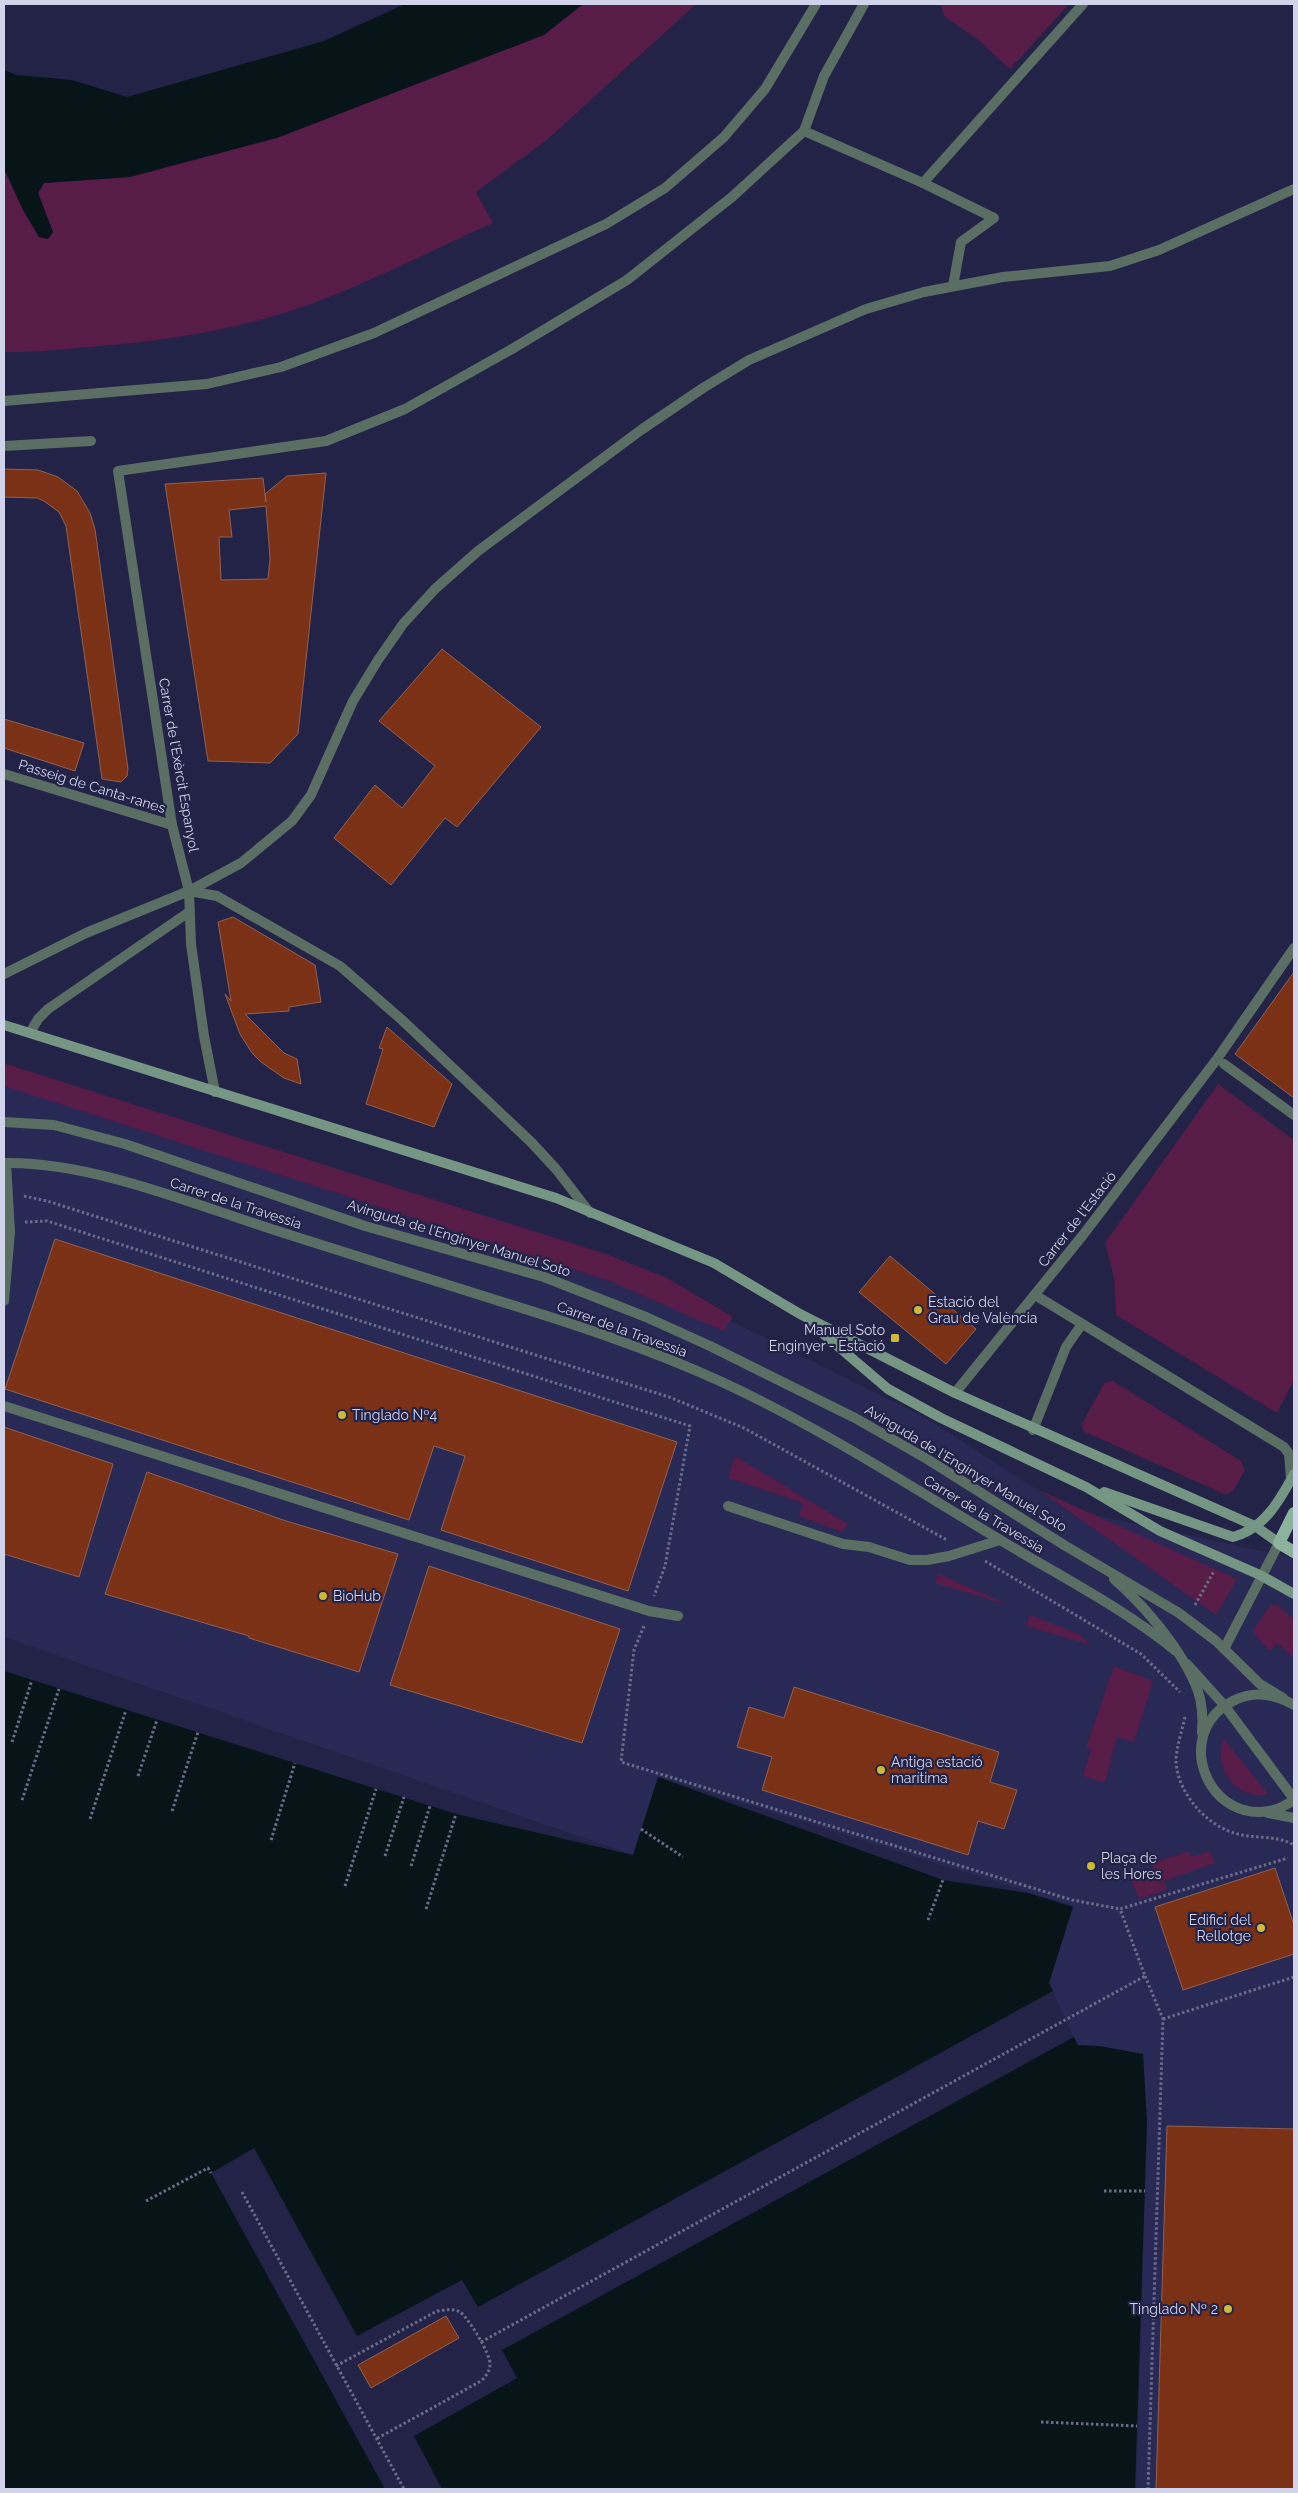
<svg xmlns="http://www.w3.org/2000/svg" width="1298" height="2493" font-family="Raleway,sans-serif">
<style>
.built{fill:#282954}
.green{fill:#571c47}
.water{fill:#071519}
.building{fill:#7a3116;stroke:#906252;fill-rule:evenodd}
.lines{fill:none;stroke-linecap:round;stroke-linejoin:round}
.path{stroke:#6a6c8a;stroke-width:3;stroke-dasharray:2.5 2.5;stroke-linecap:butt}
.service{stroke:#5b6e63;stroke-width:10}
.pedestrian{stroke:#5b6e63;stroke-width:10}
.minor{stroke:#5b6e63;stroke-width:10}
.secondary{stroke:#769684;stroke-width:10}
.primary{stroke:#8cb49d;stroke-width:12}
.poi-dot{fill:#ceb838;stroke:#222347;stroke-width:2}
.labels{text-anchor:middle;stroke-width:4.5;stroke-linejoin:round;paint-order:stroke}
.street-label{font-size:14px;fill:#d0d3ea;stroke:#222347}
.poi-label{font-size:14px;fill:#d0d3ea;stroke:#222347;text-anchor:start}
</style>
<rect width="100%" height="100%" fill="#222347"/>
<path class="built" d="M4 1077 665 1288 926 1418 1067 1509 1294 1558V2489H1136L1147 2122 1143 2055 1099 2046 1077 2045 1049 1983 1073 1906 659 1777 633 1855 4 1637Z"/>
<g class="green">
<path d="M583 4H696L548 139 476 192 493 223C430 251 368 284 302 307 234 331 162 341 91 347 62 349 33 353 4 352V172H6L23 210 39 237 53 232 38 193 44 183 130 177 544 35Z"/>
<path d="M941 4H1069L1010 69 977 39 944 16Z"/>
<path d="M6 1064 609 1255 667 1278 733 1317 723 1331 612 1282 4 1086V1065Z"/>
<path d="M1218 1084 1294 1140V1380L1277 1413 1116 1315 1114 1278 1105 1243Z"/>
<path d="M1113 1381 1241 1461 1245 1470 1233 1491 1228 1494H1224L1083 1431 1082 1424 1104 1383Z"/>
<path d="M735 1456 848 1524 842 1532 799 1516 803 1503 728 1478Z"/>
<path d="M1039 1490 1237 1579 1216 1615Z"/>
<path d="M939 1574 1011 1606 935 1583Z"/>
<path d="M1271 1604 1278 1606 1294 1619V1658L1278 1644 1269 1651 1254 1633 1253 1630Z"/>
<path d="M1030 1615 1079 1634 1091 1645 1026 1626Z"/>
<path d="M1114 1666 1153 1681 1134 1742 1117 1737 1105 1783 1083 1776 1091 1749 1086 1748Z"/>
<path d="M1224 1739 1268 1794C1237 1802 1211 1766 1224 1739Z"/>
<path d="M1189 1851 1191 1857 1210 1851 1215 1863 1164 1881 1167 1890 1139 1899 1131 1880 1154 1872 1152 1863Z"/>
</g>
<g class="water">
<path d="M405 4H583L544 35 277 138 130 177 44 183 38 193 53 232 48 239 39 237 23 210 6 173 4 172V70L17 75 72 80 127 97 324 41Z"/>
<path d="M4 1671 456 1814 633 1855 658 1777 943 1880 1028 1893 1073 1907 1049 1983 1053 1991 478 2307 462 2280 357 2336 254 2148 211 2173 385 2489H4Z"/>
<path d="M1074 2037 1078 2045 1099 2046 1143 2054 1147 2122 1135 2489H442L414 2436 517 2378 502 2350Z"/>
</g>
<g class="building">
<path d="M4 469 38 470 58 477 77 491 90 513 95 529 128 769 127 776 121 782 102 779 66 526 59 512 44 501 37 498 4 497Z"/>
<path d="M326 473 298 734 270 763 208 761 165 484 263 478 266 502 265 494 287 476ZM266 506 270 558 268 579 221 580 219 537H232L229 510Z"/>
<path d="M442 649 541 727 457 827 445 818 391 885 334 838 375 785 402 808 435 766 379 721Z"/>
<path d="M4 719 84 743 75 771 4 748Z"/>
<path d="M233 917 315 965 321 1002 289 1007V1011L245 1014 284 1053 297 1059 301 1084 284 1078 261 1062 252 1053 240 1034 225 994 231 1001 218 922Z"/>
<path d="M1294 972V1098L1235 1054Z"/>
<path d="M387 1027 452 1084 434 1127 366 1104 383 1049 379 1048Z"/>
<path d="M55 1239 677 1442 628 1591 441 1530 465 1456 434 1446 409 1520 5 1389Z"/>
<path d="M890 1256 976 1329 946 1364 859 1292Z"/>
<path d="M4 1427 113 1464 79 1577 4 1554Z"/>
<path d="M147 1472 286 1521 398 1554 359 1672 249 1638V1636L105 1594Z"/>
<path d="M429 1566 620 1629 582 1743 390 1685Z"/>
<path d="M794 1687 999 1752 990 1782 1017 1790 1004 1829 978 1821 968 1855 762 1790 772 1757 737 1747 749 1707 784 1718Z"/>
<path d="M1275 1868 1294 1925V1954L1183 1990 1155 1907Z"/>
<path d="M1167 2126 1294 2129V2489H1156Z"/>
<path d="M446 2316 459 2338 371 2388 358 2365Z"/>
</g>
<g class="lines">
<g class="path">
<path d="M24 1196 47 1201 669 1397 744 1428 947 1540"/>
<path d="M25 1222 47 1221 690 1426 665 1566 654 1596"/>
<path d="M985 1561 1141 1654 1180 1692"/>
<path d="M1195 1605 1214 1571"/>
<path d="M644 1626 634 1650 621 1762 1072 1900 1120 1909"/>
<path d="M1185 1717C1182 1731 1177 1745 1176 1759 1176 1792 1207 1827 1238 1834 1257 1839 1277 1835 1294 1845"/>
<path d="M12 1742 32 1680"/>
<path d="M138 1776 157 1720"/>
<path d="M22 1800 59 1689"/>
<path d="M172 1811 198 1732"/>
<path d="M90 1819 126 1710"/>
<path d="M641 1829 683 1857"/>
<path d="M271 1840 295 1763"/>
<path d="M385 1856 404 1797"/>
<path d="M411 1866 430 1806"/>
<path d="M345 1886 376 1789"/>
<path d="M426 1909 456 1814"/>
<path d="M928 1920 943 1880"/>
<path d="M1145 1976 1163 2019 1148 2489"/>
<path d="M1163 2019 1294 1977"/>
<path d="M1104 2191H1145"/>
<path d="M242 2192 404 2489"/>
<path d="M146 2201 208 2168 211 2173"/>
<path d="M481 2342 1145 1976 1120 1909 1288 1858"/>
<path d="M336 2366 437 2311C445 2310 453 2308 460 2312 468 2317 491 2355 490 2364 490 2371 486 2376 481 2381L376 2439"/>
<path d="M1041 2422 1137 2426"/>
</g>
<g class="service">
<path d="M804 131 824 76 864 4"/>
<path d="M923 183 1083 4"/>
<path d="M512 349 627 280 732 197 804 131 923 183 994 218 961 242 953 286"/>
<path d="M4 401 207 384 281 367 374 333 606 224 665 188 724 137 765 89 816 4"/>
<path d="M189 891 241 863 292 821 311 795 353 701 378 660 403 624 435 589 478 551 641 430 703 388 749 360 866 309 924 292 1003 277 1110 266 1159 250 1294 189"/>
<path d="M4 1163C95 1161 202 1208 290 1235 359 1257 429 1279 499 1301 574 1324 650 1349 722 1382 819 1427 910 1486 1002 1541 1060 1576 1123 1608 1176 1651"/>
<path d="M4 1301 10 1232 6 1163"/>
<path d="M4 1406 649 1611 678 1616"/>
<path d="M728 1506 843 1544 869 1547 910 1560H927L949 1556 1000 1540"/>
<path d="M1187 1664 1224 1705 1294 1799"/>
</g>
<g class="pedestrian">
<path d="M4 446 91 441"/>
<path d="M1224 1064 1294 1115"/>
</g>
<g class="minor">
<path d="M4 774 172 825"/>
<path d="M4 974 86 933 189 891 217 896 340 966 402 1020 531 1142 556 1169 590 1213"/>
<path d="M30 1033 38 1019 48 1009 189 912"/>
<path d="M215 1092 204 1036 191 944 189 891 172 825 118 471 326 441 405 409 512 349"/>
<path d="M4 1122 54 1125 125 1144 365 1226 544 1277 646 1317 710 1346 855 1418 927 1459 1064 1545 1179 1613 1216 1641 1260 1684 1283 1698"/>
<path d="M1035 1295 1284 1447 1289 1454 1291 1479"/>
<path d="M955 1393 1083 1235 1217 1059 1294 948"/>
<path d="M1033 1430 1066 1347 1082 1324"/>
<path d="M1114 1579C1146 1607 1183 1651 1198 1691 1202 1703 1203 1720 1202 1733"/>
<path d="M1224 1649 1279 1543"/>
<path d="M1294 1705C1275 1694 1254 1690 1233 1701 1169 1734 1210 1830 1277 1809 1283 1807 1289 1803 1294 1800"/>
<path d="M1268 1813 1294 1818"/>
</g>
<g class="secondary">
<path d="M4 1025 556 1198 714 1263 800 1314 955 1393 1255 1526 1279 1543"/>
<path d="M813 1325 888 1389 941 1418 1086 1487 1160 1531 1260 1575 1294 1594"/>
<path d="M1104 1492 1233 1537C1264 1529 1280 1500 1294 1474"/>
</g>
<path class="primary" d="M1294 1513 1279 1543 1294 1552"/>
</g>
<g class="poi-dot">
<circle cx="918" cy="1310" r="5"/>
<rect x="890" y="1333" width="10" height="10" rx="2.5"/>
<circle cx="342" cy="1415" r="5"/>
<circle cx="323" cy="1596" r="5"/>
<circle cx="881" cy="1770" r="5"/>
<circle cx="1091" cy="1866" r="5"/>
<circle cx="1261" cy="1928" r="5"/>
<circle cx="1228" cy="2309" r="5"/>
</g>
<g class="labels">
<g class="street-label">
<text transform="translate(179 765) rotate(80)" y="5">Carrer de l'Exèrcit Espanyol</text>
<text transform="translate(92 786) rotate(17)" y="5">Passeig de Canta-ranes</text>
<text transform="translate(236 1203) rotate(18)" y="5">Carrer de la Travessia</text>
<text transform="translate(1077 1219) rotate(-52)" y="5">Carrer de l'Estació</text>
<text transform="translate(459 1238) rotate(17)" y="5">Avinguda de l'Enginyer Manuel Soto</text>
<text transform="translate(622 1329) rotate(20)" y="5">Carrer de la Travessia</text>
<text transform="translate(966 1468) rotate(31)" y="5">Avinguda de l'Enginyer Manuel Soto</text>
<text transform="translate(984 1514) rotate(31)" y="5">Carrer de la Travessia</text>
</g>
<g class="poi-label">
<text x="928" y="1307">Estació del<tspan x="928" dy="16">Grau de València</tspan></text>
<text x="885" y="1335" text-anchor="end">Manuel Soto<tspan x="885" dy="16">Enginyer - Estació</tspan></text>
<text x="352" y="1420">Tinglado Nº4</text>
<text x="333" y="1601">BioHub</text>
<text x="891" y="1767">Antiga estació<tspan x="891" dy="16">marítima</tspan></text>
<text x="1101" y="1863">Plaça de<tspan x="1101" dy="16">les Hores</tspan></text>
<text x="1251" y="1925" text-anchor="end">Edifici del<tspan x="1251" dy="16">Rellotge</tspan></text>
<text x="1218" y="2314" text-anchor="end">Tinglado Nº 2</text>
</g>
</g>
<rect width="1298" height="2493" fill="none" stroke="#d0d3ea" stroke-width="10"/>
</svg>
